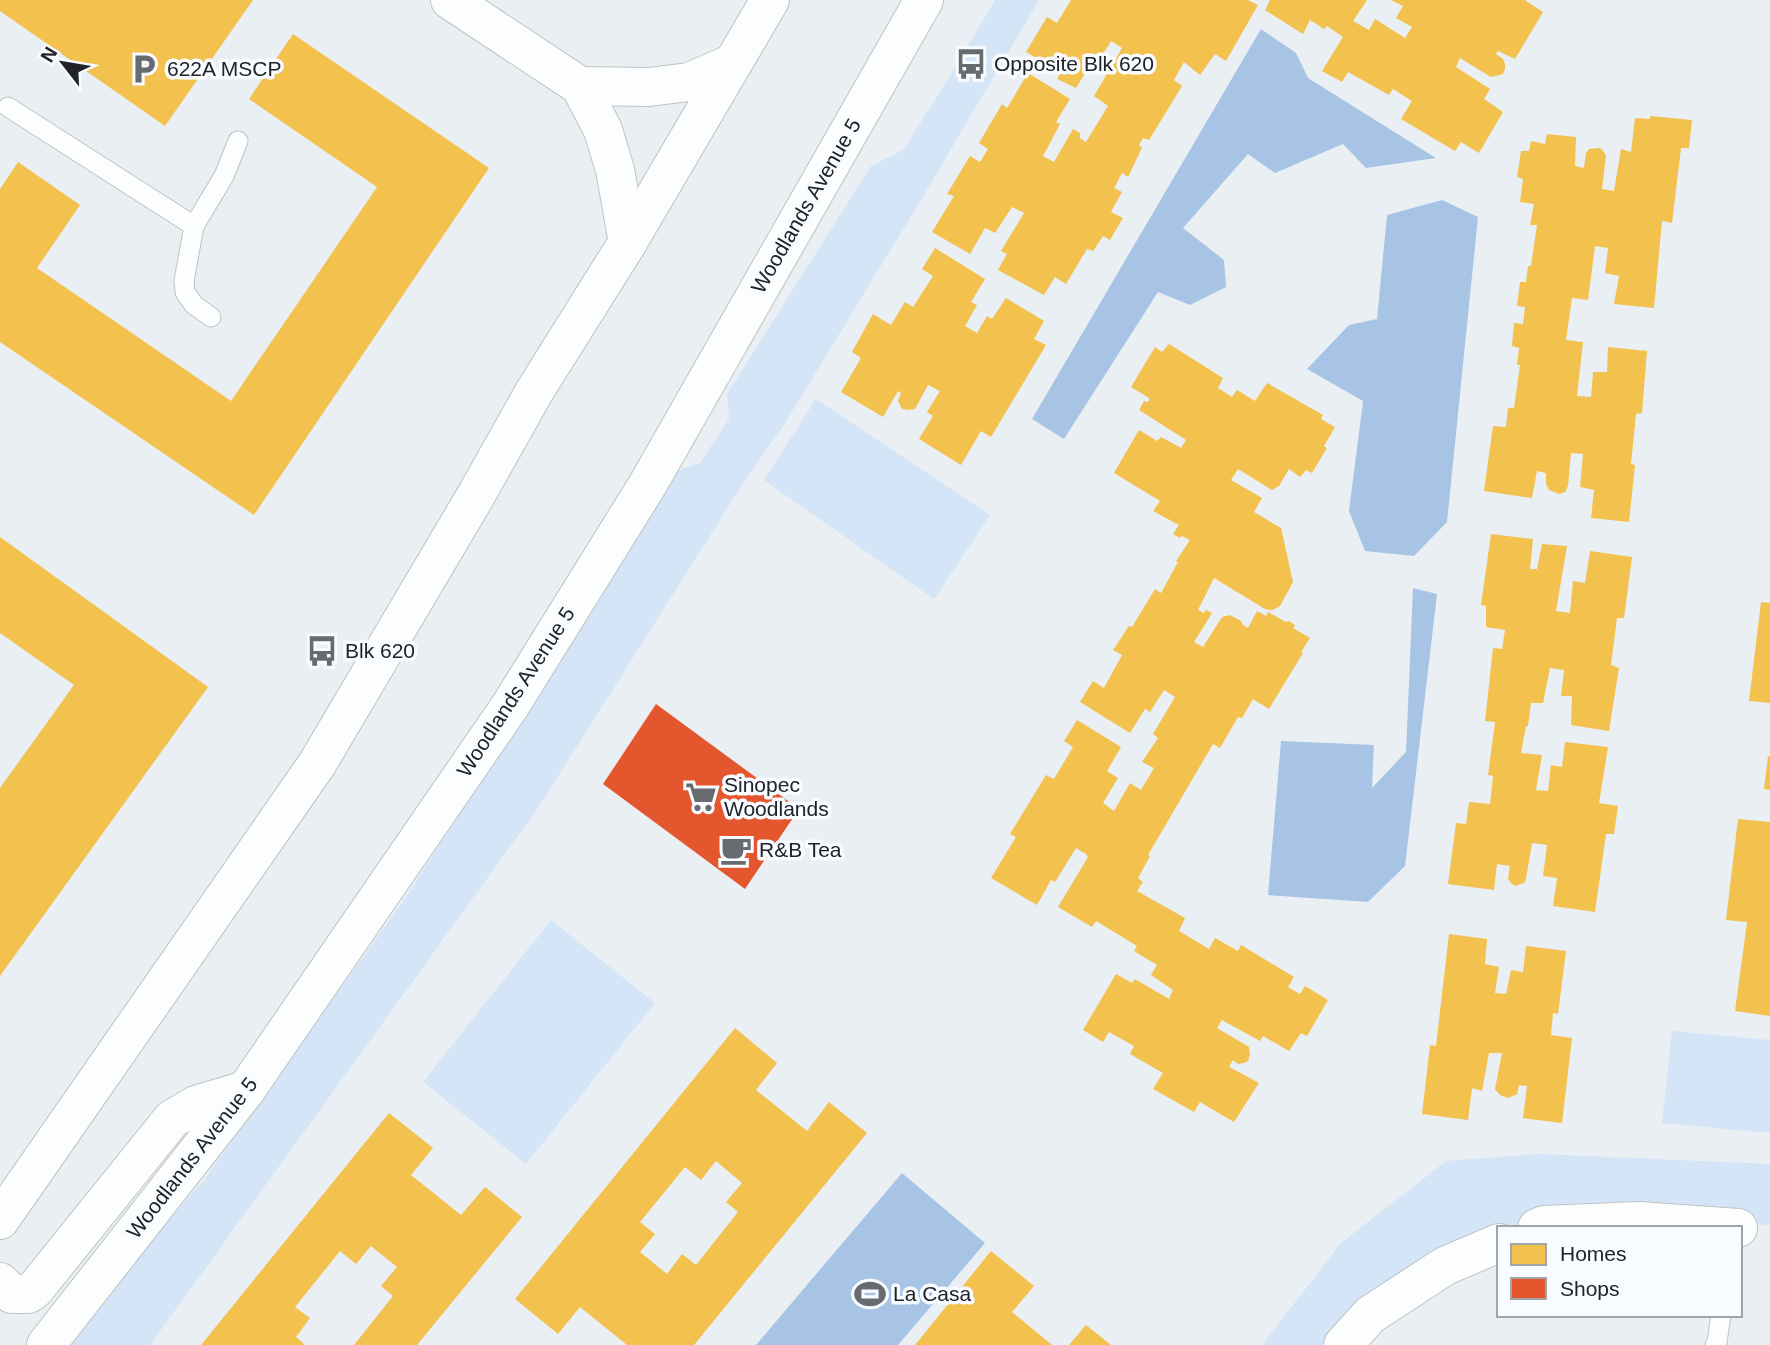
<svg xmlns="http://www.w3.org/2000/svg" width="1770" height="1345" font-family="Arial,sans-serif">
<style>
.green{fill:#d3e5f7}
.water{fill:#a7c4e5}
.homes{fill:#f2c14e;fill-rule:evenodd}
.shops{fill:#e4572e}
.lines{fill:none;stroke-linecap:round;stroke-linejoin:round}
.lane-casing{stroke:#bfc2c5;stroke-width:21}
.street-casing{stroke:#bfc2c5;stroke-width:40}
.secondary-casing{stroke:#bfc2c5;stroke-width:40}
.lane{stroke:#fcfdfd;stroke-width:19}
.street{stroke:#fcfdfd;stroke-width:38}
.secondary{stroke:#fcfdfd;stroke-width:38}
.labels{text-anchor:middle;stroke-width:7;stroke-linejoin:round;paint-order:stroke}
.poi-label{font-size:21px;fill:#212326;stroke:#f8fbff;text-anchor:start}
.street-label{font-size:21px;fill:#212326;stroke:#f8fbff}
</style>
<rect width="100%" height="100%" fill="#eaeff4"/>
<g class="green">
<path d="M995 0H1039L924 195 785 423 747 477 538 808 150 1345H63L78 1325 204 1180 406 897 565 650 679 470 700 463 729 419 727 394 871 166 903 150 951 75Z"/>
<path d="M816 399 990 515 934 599 764 480Z"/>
<path d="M551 920 655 1003 526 1164 423 1082Z"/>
<path d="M1672 1031 1770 1040V1133L1662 1123Z"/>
<path d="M1539 1154 1770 1164V1225L1639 1220 1530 1228H1499L1365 1295 1323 1345H1262L1341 1243 1446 1161Z"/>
</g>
<g class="water">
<path d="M1261 29 1296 53 1308 78 1436 158 1366 168 1343 144 1275 173 1248 154 1183 228 1224 260 1226 287 1190 305 1158 292 1064 439 1032 419Z"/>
<path d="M1442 200 1478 217 1447 522 1414 556 1365 551 1349 511 1363 401 1307 369 1349 325 1377 319 1387 215Z"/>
<path d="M1413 588 1437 594 1405 866 1368 902 1268 895 1281 741 1374 745 1372 788 1406 752Z"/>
<path d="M902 1173 985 1243 898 1345H756Z"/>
</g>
<g class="homes">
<path d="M0 0H253L165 126 0 11Z"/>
<path d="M1071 0H1248L1258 5 1226 61 1215 54 1200 75 1184 62 1174 80 1182 86 1149 140 1143 138 1139 145 1142 148 1128 177 1122 173 1114 188 1122 192 1111 212 1123 218 1110 240 1103 236 1093 251 1087 249 1066 284 1055 277 1044 295 998 270 1007 254 1001 251 1024 213 1012 207 995 233 985 228 970 254 932 232 954 196 947 194 970 156 980 162 988 149 979 143 1002 104 1007 108 1028 73 1070 99 1056 122 1060 124 1043 156 1054 162 1073 129 1080 133V138L1086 142 1108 106 1094 96 1122 48 1111 41 1094 69 1089 67 1076 88 1057 79 1061 72 1026 52 1047 17 1057 23Z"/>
<path d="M1270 0H1367L1353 21 1369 30 1375 19 1405 38 1412 27 1396 18 1403 6 1391 0H1526V1L1543 12 1515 59 1498 51 1496 54 1503 59 1505 64V69L1503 74 1491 77 1460 58 1456 67 1490 89 1484 99 1503 112 1479 153 1461 142 1455 151 1401 119 1412 101 1393 89 1389 95 1348 72 1342 82 1322 71 1343 37 1327 26 1324 29 1310 20 1303 34 1265 10Z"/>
<path d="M293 34 489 168 254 515 0 342V189L18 162 80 205 37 268 231 401 377 187 249 99Z"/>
<path d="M1650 116 1692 120 1689 148H1681L1672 223 1662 221 1654 308 1614 304 1619 276 1605 273 1608 248 1595 246 1588 300 1572 298 1566 340 1583 342 1577 396 1591 397 1593 372H1607L1608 347 1647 351 1642 413 1636 414 1631 464 1635 465 1629 522 1591 518 1594 490 1580 487 1583 454 1571 453 1568 486 1565 492 1559 494 1549 490 1546 484V473L1537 471 1532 498 1484 491 1493 426 1506 427 1508 408H1514L1520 365H1517L1519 348 1512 346 1514 323 1523 324 1525 307 1517 306 1520 282H1526L1528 266H1531L1537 225H1530L1534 204 1520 202 1523 179 1517 177 1521 151H1529L1531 141 1545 144 1547 134 1576 137 1575 166 1584 168 1586 153 1589 149 1600 148 1604 152 1606 156 1602 189 1614 191 1621 149 1631 152 1635 118 1650 119Z"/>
<path d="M935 248 985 279 971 302 977 305 965 326 977 333 987 316 992 319 1006 298 1044 321 1034 339 1046 345 991 437 981 431 961 465 919 439 933 416 927 412 940 391 928 385 915 409 909 410 902 409 898 401 901 393 898 391 883 417 841 392 861 358 852 352 873 314 891 325 905 302 913 307 933 276 922 269Z"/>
<path d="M1169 344 1223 378 1218 388 1232 397 1237 390 1255 401 1267 383 1323 415 1321 419 1335 427 1324 446 1327 448 1312 473 1306 470 1300 477 1289 469 1279 486 1272 490 1238 469 1231 480 1262 498 1254 512 1281 528 1293 582 1280 606 1273 610 1265 609 1214 578 1198 610 1204 613 1206 610 1212 613 1194 642 1203 647 1222 617 1230 615 1241 621 1243 625 1248 628 1257 611 1266 616 1268 612 1286 622 1289 621 1295 625 1293 628 1310 638 1301 652 1303 653 1269 709 1253 699 1242 718 1238 717 1220 748 1213 744 1148 855 1150 856 1138 878 1143 882 1137 891 1185 918 1179 931 1209 949 1215 938 1238 951 1241 945 1294 977 1288 987 1300 994 1305 986 1328 1000 1307 1036 1301 1033 1289 1051 1263 1036 1260 1041 1222 1020 1217 1028 1249 1047 1250 1054 1248 1061 1244 1063 1238 1064 1233 1060 1229 1067 1259 1083 1234 1122 1200 1102 1194 1112 1153 1089 1163 1073 1130 1054 1134 1046 1109 1032 1103 1042 1083 1030 1116 974 1132 983 1135 979 1169 999 1173 990 1151 975 1157 965 1134 951 1137 946 1096 921 1092 927 1058 907 1088 857 1086 854 1076 848 1055 882 1051 880 1037 905 991 878 1016 837 1010 834 1046 775 1054 779 1073 747 1064 741 1077 720 1121 747 1107 771 1118 778 1103 803 1114 811 1130 783 1141 790 1154 768 1142 762 1158 738 1153 734 1175 697 1164 690 1150 712 1145 709 1130 733 1080 702 1093 681 1104 688 1122 655 1113 650 1129 626 1132 627 1155 589 1161 593 1178 562 1176 561 1190 540 1182 536 1180 538 1173 534 1179 525 1153 511 1160 501 1114 473 1139 430 1157 441 1161 437 1181 448 1186 440 1139 410 1144 401 1147 402 1149 401V398L1131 387 1155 347 1162 352Z"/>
<path d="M1491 534 1533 539 1530 569H1537L1542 544 1567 546 1556 611 1570 613 1573 581 1585 583 1590 551 1632 557 1624 618H1617L1611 665 1619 668 1609 731 1571 725 1572 696H1561L1564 670 1550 668 1543 703H1531L1528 726H1526L1521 753 1542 755 1536 790 1548 791 1551 765 1562 767 1565 742 1608 747 1599 803 1618 806 1614 834H1606L1595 912 1553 906 1557 878 1543 876 1547 845 1532 843 1526 879 1524 883 1515 886 1511 883 1508 879 1510 866 1497 864 1494 890 1448 884 1456 823 1466 824 1469 802 1490 804 1493 776 1488 775 1495 722 1485 721 1493 648 1502 649 1505 630 1486 627V606L1481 605Z"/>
<path d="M0 537 208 687 0 976V788L74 685 0 633Z"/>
<path d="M1761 602 1770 603V703L1749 701Z"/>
<path d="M1768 756 1770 757V790L1764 789Z"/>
<path d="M1738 819 1770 822V1016L1735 1011 1747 922 1726 920Z"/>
<path d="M1449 934 1487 939 1485 964 1499 967 1495 993 1506 994 1511 970 1523 972 1526 946 1566 951 1558 1014 1553 1013 1551 1035 1572 1038 1562 1123 1523 1118 1527 1086 1519 1085 1517 1094 1508 1098 1500 1095 1495 1089 1502 1053H1489L1482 1091 1472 1088 1468 1120 1422 1114 1430 1045 1436 1046Z"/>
<path d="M735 1028 777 1063 756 1090 807 1131 829 1102 867 1133 694 1345H627L580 1307 558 1334 515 1299ZM716 1161 742 1183 726 1202 738 1212 696 1265 682 1254 667 1274 640 1252 655 1234 640 1222 685 1167 701 1180Z"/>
<path d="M389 1113 433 1148 411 1175 461 1215 485 1187 522 1217 417 1345H354L393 1296 381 1286 397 1267 371 1246 356 1264 340 1251 295 1307 310 1318 296 1337 305 1345H201Z"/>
<path d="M991 1251 1034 1286 1012 1312 1052 1345H915Z"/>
<path d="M1086 1325 1111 1345H1069Z"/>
</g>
<path class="shops" d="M656 704 799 809 745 889 603 784Z"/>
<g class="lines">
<defs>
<g id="lane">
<path d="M8 107 194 226"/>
<path d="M211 317 194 305 185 292 184 281 194 226 224 176 238 141"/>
<path d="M1715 1345 1717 1342 1721 1315"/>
</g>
<g id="street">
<path d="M450 0 580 86 603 130 615 170 628 242"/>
<path d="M580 86 649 87 689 82 733 63"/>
<path d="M1537 1228 1544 1225 1639 1221 1738 1228"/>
<path d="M1343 1345 1370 1315 1445 1266 1499 1243"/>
</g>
<g id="secondary">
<path d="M0 1220 317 764 475 497 534 392 628 242 770 0"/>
<path d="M0 1282 12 1294H28L35 1289 172 1119 196 1105 246 1090"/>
<path d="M46 1345 246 1090 510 706 648 484 924 0"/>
</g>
</defs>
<use href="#lane" class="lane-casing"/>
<use href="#street" class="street-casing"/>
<use href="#secondary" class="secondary-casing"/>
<use href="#lane" class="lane"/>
<use href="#street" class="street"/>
<use href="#secondary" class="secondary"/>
</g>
<defs>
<symbol id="bus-bare" viewBox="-9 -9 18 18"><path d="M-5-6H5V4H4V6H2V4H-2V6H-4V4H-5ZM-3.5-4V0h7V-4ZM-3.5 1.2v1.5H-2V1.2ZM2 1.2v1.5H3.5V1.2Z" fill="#676a6e" stroke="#f8fbff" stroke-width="2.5" paint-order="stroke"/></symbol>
<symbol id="parking-bare" viewBox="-9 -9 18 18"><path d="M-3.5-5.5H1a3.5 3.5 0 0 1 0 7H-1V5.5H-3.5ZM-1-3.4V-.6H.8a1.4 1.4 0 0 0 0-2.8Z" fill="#676a6e" stroke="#f8fbff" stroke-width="2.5" paint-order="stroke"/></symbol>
<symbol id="supermarket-bare" viewBox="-9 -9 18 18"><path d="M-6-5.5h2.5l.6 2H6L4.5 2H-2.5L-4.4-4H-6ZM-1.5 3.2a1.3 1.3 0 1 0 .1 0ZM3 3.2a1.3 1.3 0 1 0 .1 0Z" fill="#676a6e" stroke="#f8fbff" stroke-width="2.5" paint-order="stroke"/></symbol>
<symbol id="cafe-bare" viewBox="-9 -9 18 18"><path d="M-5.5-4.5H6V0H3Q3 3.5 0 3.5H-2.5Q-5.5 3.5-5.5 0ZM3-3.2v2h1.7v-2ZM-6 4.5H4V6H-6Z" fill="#676a6e" stroke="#f8fbff" stroke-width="2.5" paint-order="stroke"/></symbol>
<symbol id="stadium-bare" viewBox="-9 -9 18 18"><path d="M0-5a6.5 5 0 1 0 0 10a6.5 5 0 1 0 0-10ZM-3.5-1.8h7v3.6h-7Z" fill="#676a6e" stroke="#f8fbff" stroke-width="2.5" paint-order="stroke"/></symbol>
</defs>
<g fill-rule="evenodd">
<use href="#bus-bare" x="949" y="42" width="44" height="44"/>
<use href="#parking-bare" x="122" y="47" width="44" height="44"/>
<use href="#bus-bare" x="300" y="629" width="44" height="44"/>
<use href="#supermarket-bare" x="679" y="775" width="44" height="44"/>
<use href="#cafe-bare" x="714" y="828" width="44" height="44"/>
<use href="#stadium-bare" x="848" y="1272" width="44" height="44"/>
</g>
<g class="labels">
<g class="poi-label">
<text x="994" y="71">Opposite Blk 620</text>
<text x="167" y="76">622A MSCP</text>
<text x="345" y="658">Blk 620</text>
<text x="724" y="792">Sinopec<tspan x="724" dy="24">Woodlands</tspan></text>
<text x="759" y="857">R&amp;B Tea</text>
<text x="893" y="1301">La Casa</text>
</g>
<g class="street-label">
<text transform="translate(806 206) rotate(-60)" y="7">Woodlands Avenue 5</text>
<text transform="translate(516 692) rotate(-57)" y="7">Woodlands Avenue 5</text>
<text transform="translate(192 1158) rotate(-52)" y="7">Woodlands Avenue 5</text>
</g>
</g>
<rect x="1497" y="1226" width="245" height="91" fill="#f8fbff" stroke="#a2a5a8" stroke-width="2"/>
<rect x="1511" y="1244" width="35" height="21" fill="#f2c14e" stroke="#a2a5a8" stroke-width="2"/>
<text x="1560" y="1261" font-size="21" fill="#212326">Homes</text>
<rect x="1511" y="1278" width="35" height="21" fill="#e4572e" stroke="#a2a5a8" stroke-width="2"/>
<text x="1560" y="1296" font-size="21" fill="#212326">Shops</text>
<g transform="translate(63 63) rotate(301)" stroke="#f8fbff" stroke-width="5" paint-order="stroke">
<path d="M0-5L12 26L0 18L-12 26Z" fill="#212326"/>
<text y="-10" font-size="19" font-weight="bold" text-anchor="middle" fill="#212326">N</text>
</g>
</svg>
